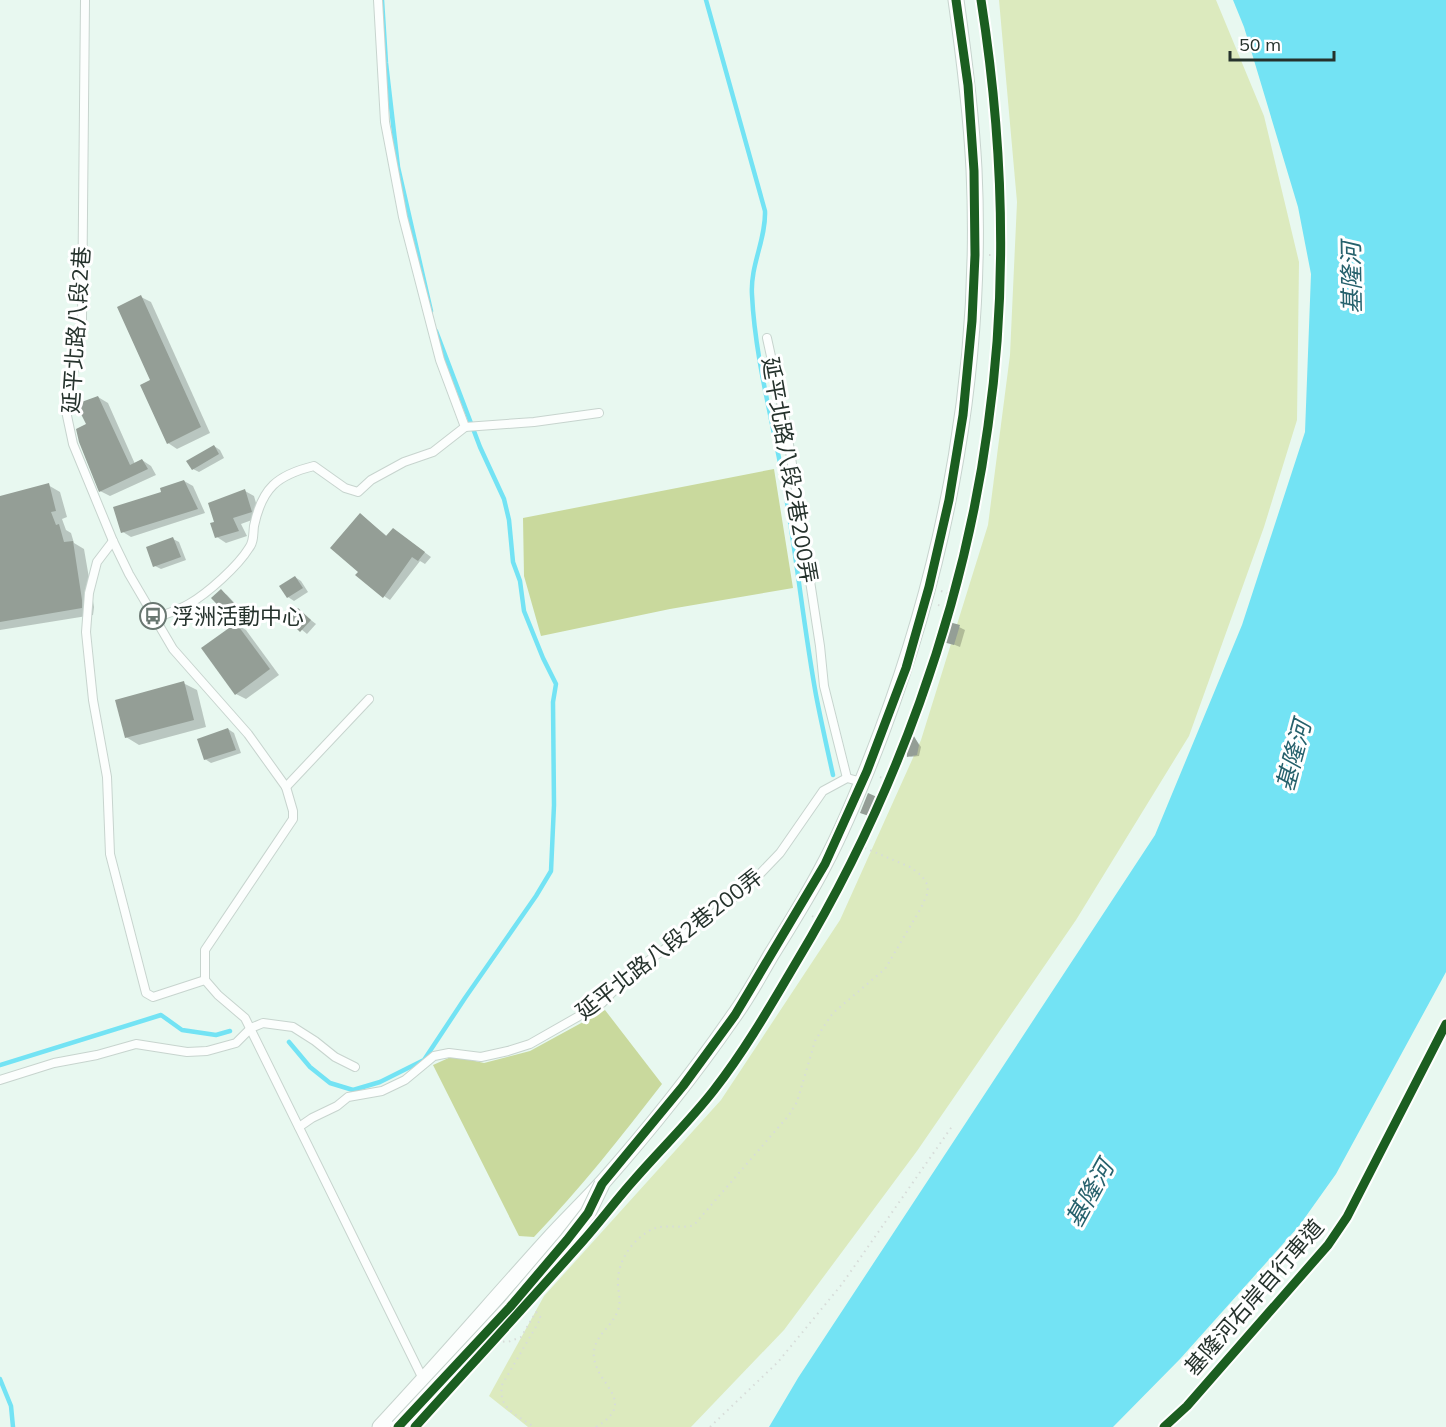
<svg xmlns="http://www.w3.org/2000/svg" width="1446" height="1427" font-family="Mulish,'Noto Sans TC',sans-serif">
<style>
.green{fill:#dceabe}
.forest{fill:#c9d99d}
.water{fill:#73e3f4}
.shadow{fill:#0003}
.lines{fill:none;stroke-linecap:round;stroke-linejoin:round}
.stream{stroke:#73e3f4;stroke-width:4.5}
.building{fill:#949e96}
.lane-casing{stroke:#c7d4ce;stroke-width:10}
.street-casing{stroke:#c7d4ce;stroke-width:17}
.path{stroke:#d7dcd9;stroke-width:2;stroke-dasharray:1.5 4.5;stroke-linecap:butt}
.lane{stroke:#fcfefd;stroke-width:8}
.street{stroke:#fcfefd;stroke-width:15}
.street-bridge-casing{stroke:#c7d4ce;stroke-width:17;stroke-linecap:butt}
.street-bridge{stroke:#fcfefd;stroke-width:15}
.cycleway-casing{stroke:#fff;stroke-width:13}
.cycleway{stroke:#1b5e20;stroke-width:9}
.labels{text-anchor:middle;stroke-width:6;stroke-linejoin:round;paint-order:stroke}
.street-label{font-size:22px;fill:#25322c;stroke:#fff}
.poi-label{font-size:22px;fill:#25322c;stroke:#fff;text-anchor:start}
.water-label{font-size:24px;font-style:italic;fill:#26616c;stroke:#fff}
</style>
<rect width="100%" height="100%" fill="#e8f8f0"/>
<path class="green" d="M999 0H1216L1264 116 1299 262 1297 420 1264 527 1189 736 1076 920 917 1151 784 1330 691 1427H528L489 1396 544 1296 721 1100 840 920 921 740 988 525 1010 355 1017 202Z"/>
<g class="forest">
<path d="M774 469 793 588 670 609 541 636 524 576 523 518Z"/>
<path d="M605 1010 662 1084C621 1137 580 1189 534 1237L519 1236 433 1065 453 1056 484 1063 530 1051Z"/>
</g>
<path class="water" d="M1233 0H1446V972L1336 1174 1299 1226 1180 1359 1113 1427H769L798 1378 1155 835 1242 625 1305 432 1311 274 1298 207 1244 27Z"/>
<g class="shadow">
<path d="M141 297 151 302 210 433 177 449 168 443 152 381Z"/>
<path d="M98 397 108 403 135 464 142 460 151 466 156 475 110 496 100 491 88 425Z"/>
<path d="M214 446 220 450 224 458 199 472 193 469Z"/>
<path d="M184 481 193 486 205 513 131 537 123 532 162 493Z"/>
<path d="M48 485 60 492 67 517 62 519 66 530 71 533 74 543 84 549 94 607 93 615 0 630V498Z"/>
<path d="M245 491 254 496 260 517 241 524 247 536 226 543 217 537 216 522Z"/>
<path d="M361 515 388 537 400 534 431 557 425 564 420 561 390 600 384 596 360 572Z"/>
<path d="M173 539 179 542 186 560 161 569 155 566Z"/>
<path d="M295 577 301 581 308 592 294 601 288 597Z"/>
<path d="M221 591 227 595 245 614 238 621 232 618Z"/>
<path d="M298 610 316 624 307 634 289 619Z"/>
<path d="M236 624 246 630 279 675 246 699 236 694Z"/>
<path d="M959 627 965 630 960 647 945 641Z"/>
<path d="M183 683 197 690 206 727 139 745 126 737Z"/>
<path d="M228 729 234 733 241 753 211 763 205 759Z"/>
<path d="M912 734 921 747 919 756 911 757 909 756Z"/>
<path d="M876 798 882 801 875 818 868 815Z"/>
</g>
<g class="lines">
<g class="stream">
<path d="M382 0 386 63 398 167 431 311"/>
<path d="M706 0 765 211C766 240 750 265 752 295 755 357 772 418 783 479 796 550 803 623 816 695 821 721 827 748 833 775"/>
<path d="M289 1042 310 1067 330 1083 353 1090 380 1082 424 1060 465 998 536 896 551 871 554 805 553 702 556 684 543 658 524 611 520 581 513 562 509 520 504 499 480 447 436 331"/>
<path d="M0 1065 161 1015 182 1030 216 1035 230 1031"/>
<path d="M0 1379 11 1406 13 1427"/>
</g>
</g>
<g class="building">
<path d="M141 295 201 427 167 444 140 385 150 380 117 307Z"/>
<path d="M98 396 130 465 142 459 148 469 99 492 79 442 76 429 86 424 76 404Z"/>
<path d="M214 445 219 454 192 470 186 461Z"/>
<path d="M184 480 198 509 121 533 113 507 161 492 160 488Z"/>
<path d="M49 483 56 511 51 512 56 525 59 524 64 542 73 541 82 600V608L0 622V496Z"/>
<path d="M245 489 252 512 233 518 239 531 215 538 210 523 214 522 208 503Z"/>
<path d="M360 513 386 536 393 528 425 552 418 561 412 557 383 598 355 575 358 572 330 548Z"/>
<path d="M173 537 181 557 153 567 146 547Z"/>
<path d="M295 576 303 588 287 598 279 586Z"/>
<path d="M221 589 240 610 231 619 211 598Z"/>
<path d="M298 608 311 620 300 632 287 619Z"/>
<path d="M949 622 960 625 954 645 943 642Z"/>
<path d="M236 623 270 669 235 695 201 648Z"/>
<path d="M184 681 194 720 125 738 115 700Z"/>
<path d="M228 728 236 750 204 760 197 739Z"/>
<path d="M911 731 919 745 917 755 907 757 906 747Z"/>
<path d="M868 793 877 797 869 816 860 813Z"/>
</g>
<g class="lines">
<defs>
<g id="lane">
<path d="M85 0 82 319 79 352 70 384 66 411 73 444 113 541 129 574 173 649 248 734 286 787 293 811V819L205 950V980L218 995 245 1018 423 1379"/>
<path d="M378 0 385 122 403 217 440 360 465 427"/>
<path d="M767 338 786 425 820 646 824 686 847 778"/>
<path d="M465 427 534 422 599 413"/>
<path d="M113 541 97 562 89 593 86 632 93 700 107 777 110 854 146 993 153 997 205 980"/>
<path d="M155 618C166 614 179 610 189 604 208 593 238 566 249 548 254 542 253 534 254 526 262 488 277 475 314 466L345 488 358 492 371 480 404 462 433 452 465 427"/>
<path d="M286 787 369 699"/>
<path d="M0 1080 54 1063 97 1055 136 1044 187 1052 207 1051 236 1043 251 1028 263 1023 293 1027 315 1041 335 1057 355 1067"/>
<path d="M299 1127 312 1118 337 1106 348 1097 382 1091 405 1080 434 1056 449 1053 481 1057 508 1051 530 1044 602 1003 630 974 723 907 755 879 780 853 823 791 847 778 862 782"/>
</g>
<path id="street" d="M380 1427C437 1366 491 1303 547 1241 565 1221 585 1202 603 1182 649 1130 693 1075 733 1017 747 998 759 976 771 955 789 926 808 896 824 865 847 822 865 776 882 731 949 552 983 361 974 169 971 112 964 56 956 0"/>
</defs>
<use href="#lane" class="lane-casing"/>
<use href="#street" class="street-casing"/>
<g class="path">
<path d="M989 255H1000"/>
<path d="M941 591 953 595"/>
<path d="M938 605 949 608"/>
<path d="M880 777 889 781"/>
<path d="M812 916 821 921"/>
<path d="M497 1341 508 1342 521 1337 536 1312 541 1318 502 1385C498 1409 516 1414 534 1427"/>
<path d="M596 1427C638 1402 598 1386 594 1358 591 1337 612 1328 618 1310 622 1300 617 1289 618 1279 619 1259 633 1240 649 1231 663 1222 679 1230 694 1225L789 1115 797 1102 815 1041 824 1026 833 1013 885 969 921 908 928 892 927 884 922 876 910 867 860 846"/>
<path d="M710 1427 778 1362 842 1284 953 1125"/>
</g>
<use href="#lane" class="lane"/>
<use href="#street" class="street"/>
<defs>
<path id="street-bridge" d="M398 1427 510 1307 567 1240 588 1213 602 1184"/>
</defs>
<use href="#street-bridge" class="street-bridge-casing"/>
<use href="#street-bridge" class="street-bridge"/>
<defs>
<g id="cycleway">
<path d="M398 1427 510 1307 567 1240 588 1213 602 1184 683 1086 735 1015 825 864 867 771 906 668 929 587 949 500 963 415 972 321 975 255 974 171 968 85 956 0"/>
<path d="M415 1427C471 1365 527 1304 582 1242 600 1222 616 1200 634 1180 660 1150 690 1121 714 1090 746 1049 771 1005 797 961 894 800 963 612 988 426 1008 285 1003 140 981 0"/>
<path d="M1164 1427 1187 1406 1328 1245 1347 1217 1446 1024"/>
</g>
</defs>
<use href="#cycleway" class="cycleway-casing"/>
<use href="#cycleway" class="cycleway"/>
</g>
<defs>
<symbol id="bus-ring" viewBox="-11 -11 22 22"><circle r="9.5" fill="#fff" stroke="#697771" stroke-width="1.5"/><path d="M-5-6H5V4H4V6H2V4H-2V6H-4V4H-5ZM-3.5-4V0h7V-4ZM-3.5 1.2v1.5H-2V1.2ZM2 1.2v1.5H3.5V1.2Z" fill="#697771"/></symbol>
</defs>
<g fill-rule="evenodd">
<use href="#bus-ring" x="138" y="601" width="30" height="30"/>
</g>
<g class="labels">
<g class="street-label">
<text transform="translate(76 330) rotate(-86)" y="8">延平北路八段2巷</text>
<text transform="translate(790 470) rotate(80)" y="8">延平北路八段2巷200弄</text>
<text transform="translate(669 944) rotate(-38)" y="8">延平北路八段2巷200弄</text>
<text transform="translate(1254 1297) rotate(-49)" y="8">基隆河右岸自行車道</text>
</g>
<g class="poi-label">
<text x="172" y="624">浮洲活動中心</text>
</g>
<g class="water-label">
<text transform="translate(1352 278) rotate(-91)" y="8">基隆河</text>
<text transform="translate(1294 756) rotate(-75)" y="8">基隆河</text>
<text transform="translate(1090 1194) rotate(-61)" y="8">基隆河</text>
</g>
</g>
<path d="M1230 51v9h104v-9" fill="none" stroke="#25322c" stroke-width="3"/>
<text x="1239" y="51" font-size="18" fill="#25322c" stroke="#ffffff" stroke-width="4.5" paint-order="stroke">50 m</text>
</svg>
